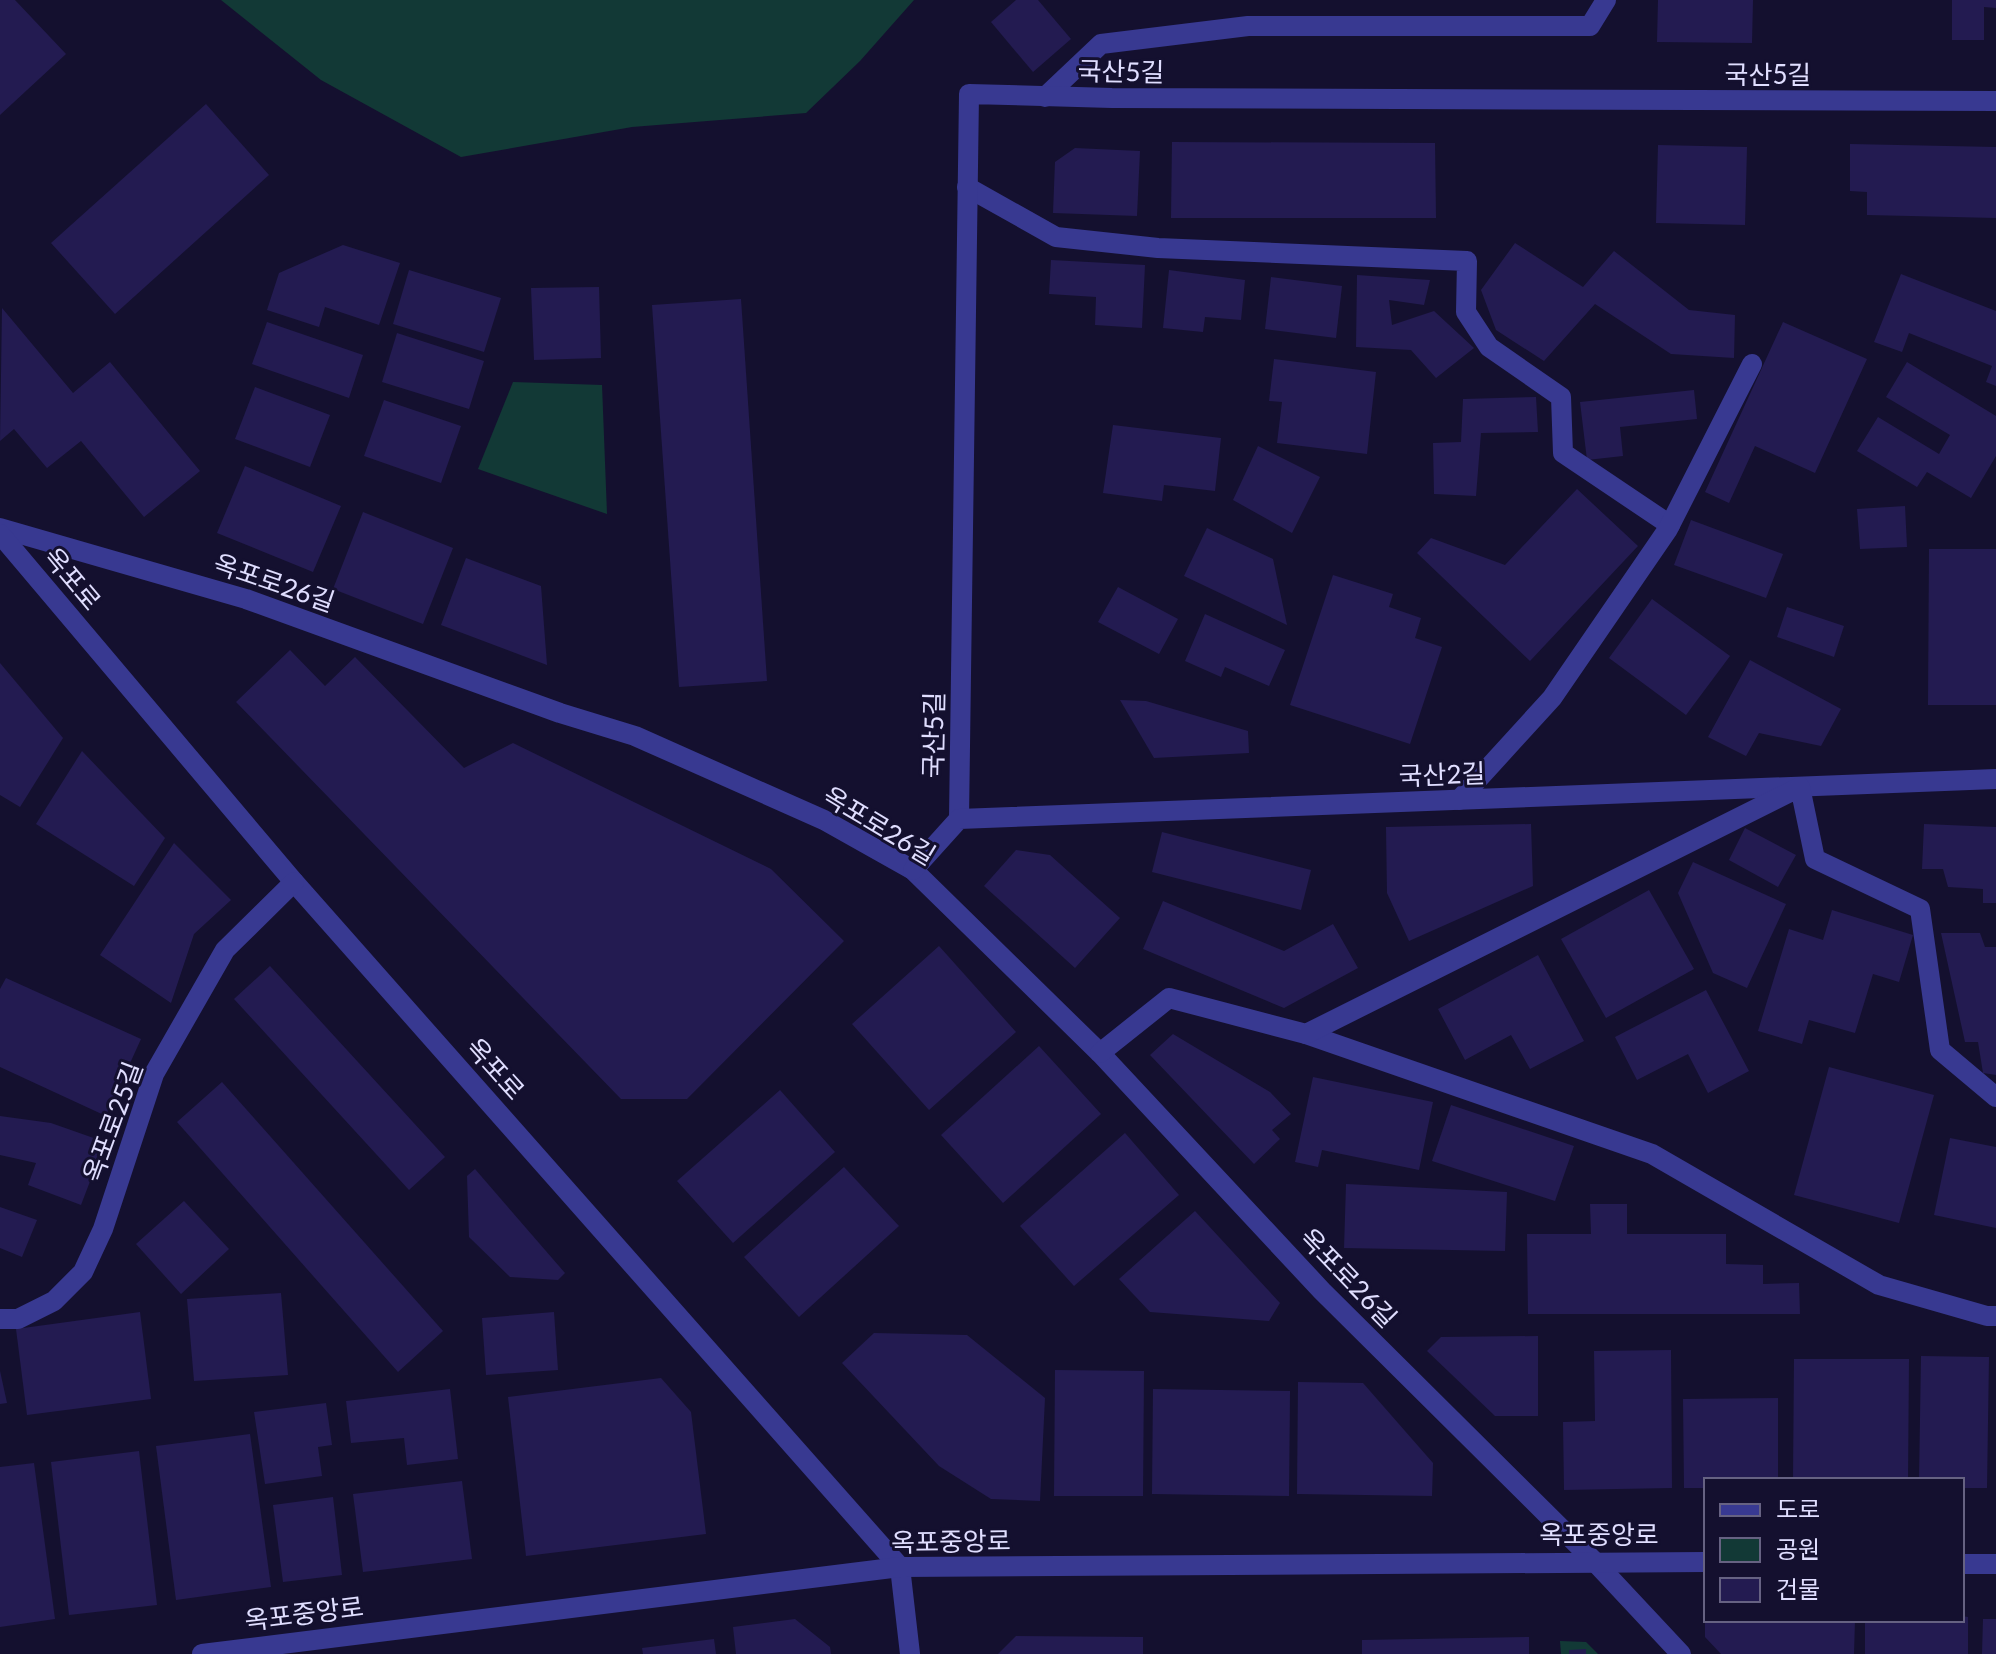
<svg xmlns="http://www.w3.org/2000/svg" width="1996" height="1654" font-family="Lato,'Noto Sans KR',sans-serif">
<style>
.green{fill:#123936}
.building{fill:#231b51}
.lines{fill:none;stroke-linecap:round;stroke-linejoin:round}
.minor{stroke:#383991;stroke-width:20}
.labels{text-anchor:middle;stroke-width:6;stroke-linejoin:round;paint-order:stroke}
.street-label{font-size:26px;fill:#e0deff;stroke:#14102f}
</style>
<rect width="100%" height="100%" fill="#14102f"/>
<g class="green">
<path d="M221 0H914L860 61 806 113 632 127 461 157 321 80Z"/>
<path d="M513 382 602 385 607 514 478 469Z"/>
<path d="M1560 1641 1586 1642 1598 1654H1561Z"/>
</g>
<g class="building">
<path d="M0 0H15L66 54 0 115Z"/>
<path d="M1016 0H1038L1071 39 1033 72 991 22Z"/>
<path d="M1658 0H1753L1752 43 1657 42Z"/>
<path d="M1952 0H1996V8L1984 7V40H1952Z"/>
<path d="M206 104 269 175 115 314 51 243Z"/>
<path d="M1172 142 1435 143 1436 218H1171Z"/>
<path d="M1850 144 1996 147V218L1867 215V192L1850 191Z"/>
<path d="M1658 145 1747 147 1745 225 1656 223Z"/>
<path d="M1075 148 1140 151 1137 216 1053 213 1055 162Z"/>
<path d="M1515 243 1583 287 1614 251 1689 310 1735 315 1734 358 1671 354 1595 304 1544 361 1496 330 1481 290Z"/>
<path d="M343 245 400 263 379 325 325 307 319 327 267 310 279 273Z"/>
<path d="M1051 260 1145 265 1142 328 1095 325 1096 297 1049 294Z"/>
<path d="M409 270 501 298 484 352 393 324Z"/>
<path d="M1169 270 1245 280 1241 320 1205 317 1203 332 1163 328Z"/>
<path d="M1901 274 1996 311V386L1986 382 1992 366 1909 333 1902 352 1874 342Z"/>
<path d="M1357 275 1430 280 1424 305 1389 300 1392 325 1434 311 1474 348 1436 378 1411 350 1356 347Z"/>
<path d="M1271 277 1342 286 1336 338 1265 329Z"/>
<path d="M599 287 601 358 534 360 531 288Z"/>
<path d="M741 299 767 681 679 687 652 305Z"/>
<path d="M2 308 73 393 110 362 200 471 144 517 81 441 47 468 14 429 0 441Z"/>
<path d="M267 322 363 355 349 398 252 364Z"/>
<path d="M1783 322 1867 359 1815 473 1755 446 1729 503 1705 492Z"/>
<path d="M397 333 484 361 469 409 382 382Z"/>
<path d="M1274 359 1376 372 1367 454 1277 443 1282 402 1269 401Z"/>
<path d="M1907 362 1996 416V456L1971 498 1927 472 1917 487 1857 451 1878 417 1939 454 1950 435 1886 397Z"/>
<path d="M255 387 330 415 310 467 235 439Z"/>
<path d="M1694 390 1697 419 1620 427 1623 456 1587 460 1580 402Z"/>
<path d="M1536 397 1538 432 1481 433 1476 496 1434 494 1433 443 1461 442 1463 399Z"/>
<path d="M384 400 461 426 441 483 364 456Z"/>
<path d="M1113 425 1221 438 1215 491 1164 485 1162 501 1103 493Z"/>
<path d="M1258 446 1320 477 1292 533 1233 500Z"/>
<path d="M245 466 341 506 313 572 217 533Z"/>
<path d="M1577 489 1638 546 1530 661 1417 553 1431 538 1505 565Z"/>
<path d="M1905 506 1907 547 1860 549 1857 509Z"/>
<path d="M363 512 453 548 423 624 333 589Z"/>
<path d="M1691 520 1783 554 1766 598 1674 565Z"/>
<path d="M1207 528 1273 559 1287 625 1184 576Z"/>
<path d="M1929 549H1996V705H1928Z"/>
<path d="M466 558 541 586 547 665 441 625Z"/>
<path d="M1333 575 1393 594 1389 607 1421 618 1415 638 1442 647 1410 744 1290 705Z"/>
<path d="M1118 587 1178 619 1159 654 1098 622Z"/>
<path d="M1652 599 1730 656 1686 715 1609 658Z"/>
<path d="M1787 607 1844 626 1834 657 1777 637Z"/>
<path d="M1205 614 1285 650 1269 686 1225 667 1221 677 1185 661Z"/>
<path d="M290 650 325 686 355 657 464 768 513 743 771 869 844 941 687 1099H621L236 702Z"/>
<path d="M1750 660 1841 709 1821 746 1759 733 1746 756 1708 737Z"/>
<path d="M0 663 63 738 20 807 0 795Z"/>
<path d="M1120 700 1146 701 1248 731 1249 753 1154 758Z"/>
<path d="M82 751 165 838 134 886 36 824Z"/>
<path d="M1531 824 1533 886 1409 941 1387 893 1386 827Z"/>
<path d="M1924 824 1996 827V903H1983V889L1948 887 1943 869H1922Z"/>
<path d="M1745 828 1796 855 1778 887 1729 860Z"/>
<path d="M1162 832 1311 870 1301 910 1152 872Z"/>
<path d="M174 843 231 900 194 934 171 1003 100 955Z"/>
<path d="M1016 850 1050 855 1120 918 1075 968 984 886Z"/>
<path d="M1693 862 1786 904 1747 988 1713 973 1678 893Z"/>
<path d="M1649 890 1694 969 1606 1018 1561 939Z"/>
<path d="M1163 901 1284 951 1333 924 1358 968 1284 1008 1143 949Z"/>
<path d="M1832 910 1913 935 1899 982 1873 974 1855 1033 1809 1020 1802 1044 1758 1031 1789 929 1823 940Z"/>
<path d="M1941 933H1980L1985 947H1996V1075L1983 1073 1978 1042H1965Z"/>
<path d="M939 946 1016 1032 929 1110 852 1024Z"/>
<path d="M1538 955 1584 1041 1530 1069 1511 1035 1465 1060 1438 1009Z"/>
<path d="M270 966 445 1157 409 1190 234 999Z"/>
<path d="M6 978 141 1039 106 1116 0 1067V989Z"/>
<path d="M1706 990 1749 1071 1708 1093 1688 1054 1637 1080 1615 1037Z"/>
<path d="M1173 1034 1270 1092 1291 1114 1272 1130 1280 1139 1254 1164 1150 1055Z"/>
<path d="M1039 1046 1101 1114 1003 1203 941 1135Z"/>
<path d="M1829 1067 1934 1095 1899 1223 1794 1195Z"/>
<path d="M1313 1077 1433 1102 1419 1170 1322 1150 1318 1167 1295 1162Z"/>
<path d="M222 1082 443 1331 398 1372 177 1122Z"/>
<path d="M780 1090 835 1152 733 1243 677 1181Z"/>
<path d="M1451 1105 1574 1146 1555 1201 1432 1161Z"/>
<path d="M0 1116 51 1123 105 1142 81 1205 28 1185 36 1163 0 1155Z"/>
<path d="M1125 1133 1179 1195 1074 1286 1020 1226Z"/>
<path d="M1950 1138 1996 1147V1228L1934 1215Z"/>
<path d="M844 1167 899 1226 799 1317 744 1257Z"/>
<path d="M475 1169 565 1273 558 1280 510 1277 469 1237 467 1176Z"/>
<path d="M1346 1184 1507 1192 1505 1251 1344 1248Z"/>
<path d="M184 1201 229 1249 181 1294 136 1244Z"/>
<path d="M1590 1204H1627V1234H1726V1264L1763 1265V1284L1799 1283 1800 1314H1528L1527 1234H1591Z"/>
<path d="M0 1207 37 1220 22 1257 0 1248Z"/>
<path d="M1195 1211 1280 1303 1269 1321 1150 1312 1119 1279Z"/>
<path d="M281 1293 288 1375 194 1381 187 1299Z"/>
<path d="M140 1312 151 1399 27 1415 16 1329Z"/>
<path d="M554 1312 558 1370 486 1375 482 1318Z"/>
<path d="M874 1333 967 1335 1045 1398 1040 1501 991 1499 939 1466 842 1363Z"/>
<path d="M1538 1336V1416H1495L1427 1351 1441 1337Z"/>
<path d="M1671 1350 1672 1488 1564 1490 1563 1422 1595 1421 1594 1351Z"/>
<path d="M1921 1356 1989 1357 1987 1488H1962V1480H1919Z"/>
<path d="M1794 1359H1909L1908 1480H1793Z"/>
<path d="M1055 1370 1144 1371 1143 1496H1054Z"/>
<path d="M0 1371 7 1403 0 1404Z"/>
<path d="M661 1378 691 1412 706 1534 526 1556 508 1397Z"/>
<path d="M1298 1382 1363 1383 1433 1463 1432 1496 1297 1494Z"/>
<path d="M450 1389 458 1459 407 1465 404 1438 351 1443 346 1401Z"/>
<path d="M1153 1389 1290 1391 1289 1496 1152 1494Z"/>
<path d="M1778 1398V1480H1706V1488H1684L1683 1399Z"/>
<path d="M326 1403 332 1445 318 1447 322 1476 265 1484 254 1412Z"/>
<path d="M250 1434 271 1587 176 1600 156 1446Z"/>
<path d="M139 1451 157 1605 69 1615 51 1462Z"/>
<path d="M34 1463 55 1619 0 1627V1467Z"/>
<path d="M462 1481 472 1559 363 1572 353 1494Z"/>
<path d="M333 1497 342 1575 283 1582 273 1505Z"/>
<path d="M1962 1616 1968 1617V1654H1865V1620H1962Z"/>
<path d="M795 1619 830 1647 831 1654H736L733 1627Z"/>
<path d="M1983 1619H1996V1654H1982Z"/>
<path d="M1705 1620H1855L1854 1654H1721L1705 1637Z"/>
<path d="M1016 1636 1143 1637V1654H998Z"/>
<path d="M1529 1637V1654H1362V1640Z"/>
<path d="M714 1639 716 1654H643L642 1648Z"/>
<path d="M1586 1649V1654H1569V1650Z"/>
</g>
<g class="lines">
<g class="minor">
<path d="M1045 97 1101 44 1248 26H1590L1606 0"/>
<path d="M967 187 1056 237 1158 248 1467 261 1466 312 1489 347 1561 397 1563 453 1670 525"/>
<path d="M0 528 246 599 560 713 635 736 824 820 913 870 1100 1053 1322 1291 1594 1561 1681 1654"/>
<path d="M0 534 294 882 900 1567 910 1654"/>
<path d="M1459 800 1552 698 1668 529 1752 364"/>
<path d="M959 819 969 94 1112 98 1996 101"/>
<path d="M913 870 959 819 1996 779"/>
<path d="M1306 1034 1652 1154 1879 1285 1987 1316H1996"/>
<path d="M1100 1053 1169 998 1306 1034 1800 787 1815 859 1920 909 1940 1050 1996 1097"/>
<path d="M0 1319H18L54 1301 83 1272 103 1229 154 1074 225 950 294 882"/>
<path d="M1962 1564H1996"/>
<path d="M202 1654 900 1567 1706 1562"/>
</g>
</g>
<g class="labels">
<g class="street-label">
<text transform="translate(1121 72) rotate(1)" y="9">국산5길</text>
<text x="1768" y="84">국산5길</text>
<text transform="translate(72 579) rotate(50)" y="9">옥포로</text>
<text transform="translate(274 583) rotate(19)" y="9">옥포로26길</text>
<text transform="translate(934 735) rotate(-89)" y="9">국산5길</text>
<text transform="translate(1442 775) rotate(-2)" y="9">국산2길</text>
<text transform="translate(879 826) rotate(31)" y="9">옥포로26길</text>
<text transform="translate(495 1069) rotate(48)" y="9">옥포로</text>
<text transform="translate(113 1122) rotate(-70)" y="9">옥포로25길</text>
<text transform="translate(1348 1278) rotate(46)" y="9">옥포로26길</text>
<text x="1599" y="1544">옥포중앙로</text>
<text transform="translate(951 1542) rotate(-1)" y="9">옥포중앙로</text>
<text transform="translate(304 1614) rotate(-7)" y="9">옥포중앙로</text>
</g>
</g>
<rect x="1704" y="1478" width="260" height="144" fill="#14102f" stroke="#666282" stroke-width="2"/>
<rect x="1720" y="1504" width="40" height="12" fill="#383991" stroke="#666282" stroke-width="2"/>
<text x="1776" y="1518" font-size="24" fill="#e0deff">도로</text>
<rect x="1720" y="1538" width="40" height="24" fill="#123936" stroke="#666282" stroke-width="2"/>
<text x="1776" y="1558" font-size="24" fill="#e0deff">공원</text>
<rect x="1720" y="1578" width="40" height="24" fill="#231b51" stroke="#666282" stroke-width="2"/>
<text x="1776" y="1598" font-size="24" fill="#e0deff">건물</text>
</svg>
